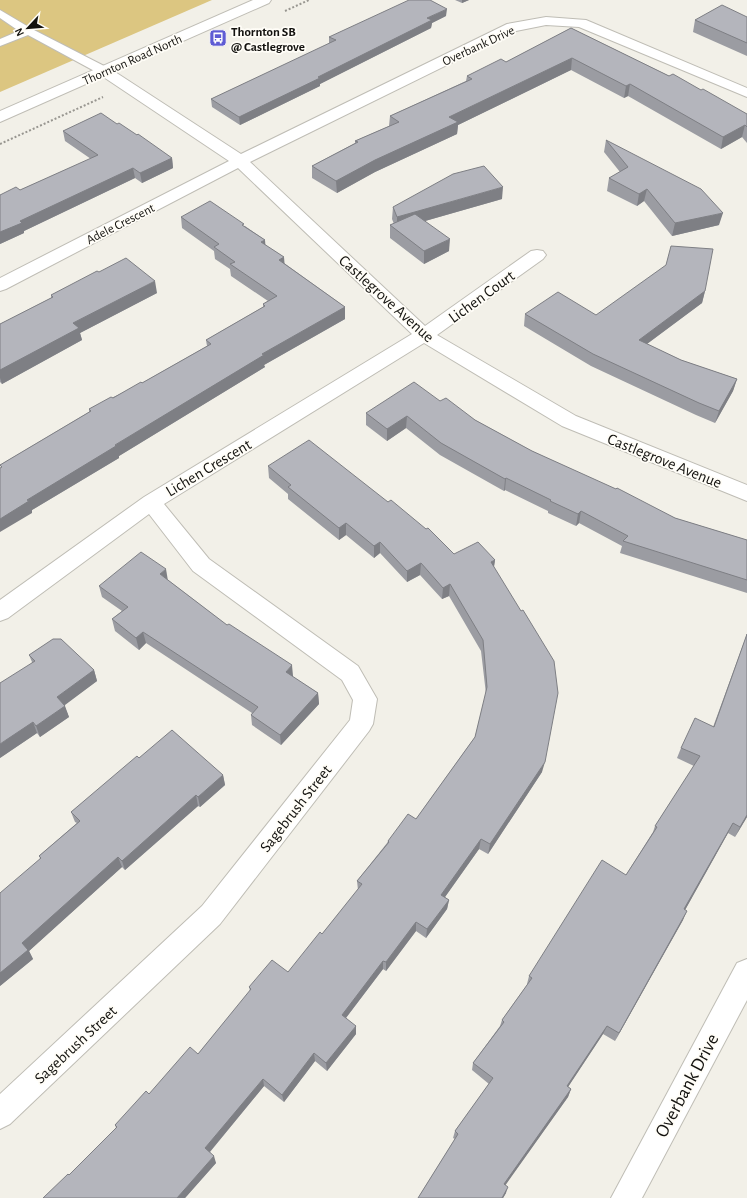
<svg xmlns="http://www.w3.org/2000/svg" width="747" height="1198" font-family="'Alegreya Sans',sans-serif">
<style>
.green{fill:#dcc681}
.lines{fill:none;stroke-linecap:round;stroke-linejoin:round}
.service-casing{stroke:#bfbdb5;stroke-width:2}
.minor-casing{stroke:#bfbdb5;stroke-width:2}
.secondary-casing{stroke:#bfbdb5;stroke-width:2}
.path{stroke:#989690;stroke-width:2;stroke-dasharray:2 2;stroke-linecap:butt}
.service{fill:#fff;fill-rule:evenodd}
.minor{fill:#fff;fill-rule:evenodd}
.secondary{fill:#fff;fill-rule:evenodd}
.wall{fill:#9b9ca2}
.shaded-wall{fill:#7e7f84}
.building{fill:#b4b5bc;stroke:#7e7f84}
.labels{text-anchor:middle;stroke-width:3.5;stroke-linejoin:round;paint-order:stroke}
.far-poi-label{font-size:13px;font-weight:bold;fill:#13120f;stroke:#fffdf7;text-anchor:start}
.far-street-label{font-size:13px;fill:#13120f;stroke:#fffdf7}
.street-label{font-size:16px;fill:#13120f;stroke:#fffdf7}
.near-street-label{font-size:19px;fill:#13120f;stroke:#fffdf7}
</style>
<rect width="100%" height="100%" fill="#f2f0e8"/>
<path class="green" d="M0 0H212L0 92Z"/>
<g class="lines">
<defs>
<path id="service" d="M0 10 32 29 108 68 110 71 108 74H100L28 35 0 46V39L19 31 0 18Z"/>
<g id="minor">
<path d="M546 17 586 20 747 88V97L579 27 546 25 516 31 250 162 425 326 531 251 537 250 543 251 546 255 543 259 437 335 576 416 747 485V501L562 426 424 343 164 504 209 559 358 666 377 699 373 724 369 731 220 924 10 1124 0 1129V1094L202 906 350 720 353 700 342 680 193 571 149 514 8 618 0 621V600L144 497 412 334 238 168 6 289 0 291V278L229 161 99 74 97 71 99 68 104 67 109 68 241 154 507 24Z"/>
<path d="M747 959V1000L642 1198H611L737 963Z"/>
</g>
<path id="secondary" d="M253 0H271L269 3 0 122V111Z"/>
</defs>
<use href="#service" class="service-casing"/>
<use href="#minor" class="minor-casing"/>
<use href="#secondary" class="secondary-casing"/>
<g class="path">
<path d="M285 11 309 0"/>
<path d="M0 144 103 97"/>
</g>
<use href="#service" class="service"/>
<use href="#minor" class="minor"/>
<use href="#secondary" class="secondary"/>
</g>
<g class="wall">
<path d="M455 0H469L462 3Z"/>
<path d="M446 16 432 23 431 28 320 84V86L240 125 212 107 211 99 329 44V37Z"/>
<path d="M747 17V56L693 32 695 20Z"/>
<path d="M571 28 747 114V143L742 137 721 149 628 96 624 98 571 70 458 125 457 134 375 172 337 193 312 178V166L355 143V141L389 126 390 116 466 81 467 76 506 62Z"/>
<path d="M117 124 172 158 173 168 142 183 135 178 24 231V233L0 244V195L20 190 91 159 65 141 63 131Z"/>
<path d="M606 140 719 225 672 236 644 201 637 206 607 191 609 178 620 172 604 152Z"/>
<path d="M502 199 425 221 449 251 424 264 390 238V225L394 224 392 219 393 207Z"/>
<path d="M181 217 245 226 265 240V245L284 257V263L345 307V319L264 365 265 367 119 456V458L32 510V513L1 467 0 465 89 412V409L142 383 207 346 206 340 263 307V304L268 301 231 276 230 269 215 259 214 251 182 228Z"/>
<path d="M99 272 157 293 80 333 82 340 2 384 0 382V324L51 298V295Z"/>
<path d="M705 291 702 303 647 344 681 360 737 379 733 391 715 423 696 415 591 366 524 326 525 314 596 315Z"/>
<path d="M440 401 532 451 675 518 747 540V593L620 553 622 546 579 523 576 526 548 513V511L505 490 504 491 440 455 406 428 387 441 366 425V413Z"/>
<path d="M268 466 454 554 495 560 494 567 542 772 488 854 479 849 445 897 449 900 447 909 426 938 416 931 386 971 383 969 346 1018 356 1034 327 1071 315 1061 284 1102 264 1086 210 1152 216 1163 185 1198H43L69 1175 116 1128 115 1125 149 1094 198 1054 250 991 249 987 288 972 322 934 358 890 357 881 387 843 388 841 416 819 475 737 486 694 481 651 449 596 442 599 420 575 407 582 380 553 374 558 346 535 339 540 288 499V494L269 478Z"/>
<path d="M168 580 293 676V677L318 693 319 704 281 745 252 725 251 715 252 713 146 643 139 650 115 631 112 619 122 611 102 597 99 586Z"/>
<path d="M747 634V817L735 837 728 833 685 910 683 920 615 1041 603 1034 568 1087 571 1089 568 1097 505 1185 506 1193 503 1198H418L455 1139 453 1138 455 1131 489 1084 472 1070 473 1063 500 1026 502 1020 527 985V984L529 976 626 875 653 832 655 826 694 766 677 758 681 748 713 727Z"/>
<path d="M29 655 94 670 97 681 64 705 69 717 40 737 37 733 0 758 32 662Z"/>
<path d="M139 758 223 775 225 785 200 807 198 806 125 870 122 867 29 951 33 959 0 986 40 858 39 856 77 823 75 822 71 812Z"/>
</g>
<g class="shaded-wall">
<path d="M462 0H469L462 3Z"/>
<path d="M447 9 446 16 432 23 431 28 320 84V86L240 125 239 117 318 77 427 18Z"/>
<path d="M572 58 571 70 458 125 457 134 375 172 337 193 336 181 449 117Z"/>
<path d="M630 84 628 96 624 98 626 86Z"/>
<path d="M745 125 742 137 721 149 723 137Z"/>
<path d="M172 158 173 168 142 183 140 173Z"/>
<path d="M133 168 135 178 24 231V233L0 244V232L20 221Z"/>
<path d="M503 187 502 199 397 229V217Z"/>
<path d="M647 189 644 201 637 206 639 194Z"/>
<path d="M723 213 719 225 672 236 675 223Z"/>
<path d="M450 239 449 251 424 264V251Z"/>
<path d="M265 240 266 252 261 242Z"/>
<path d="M284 257 285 269 279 260Z"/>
<path d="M155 281 157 293 80 333 82 340 2 384 0 378V370L73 323Z"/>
<path d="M705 291 702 303 636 352 639 340Z"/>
<path d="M345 307V319L264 365 265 367 119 456V458L32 510V513L0 532V519L27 500 262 354Z"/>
<path d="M737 379 733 391 715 423 719 411Z"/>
<path d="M407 416 406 428 387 441V429Z"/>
<path d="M506 478 505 490 504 491 505 479Z"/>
<path d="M581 511 579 523 576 526 578 514Z"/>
<path d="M346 523V535L339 540V528Z"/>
<path d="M380 542V553L374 558V546Z"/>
<path d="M495 560 493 572 491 562Z"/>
<path d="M421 563 420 575 407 582V571Z"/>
<path d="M166 569 168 581 160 574Z"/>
<path d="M450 584 449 596 442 599 443 588Z"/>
<path d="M143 632 146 643 139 650 136 638Z"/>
<path d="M292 665 293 676 287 683 286 672Z"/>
<path d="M94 670 97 681 61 708 57 697Z"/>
<path d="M318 693 319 704 281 745 280 735Z"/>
<path d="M65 706 69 717 40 737 36 726Z"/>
<path d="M33 722 37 733 0 758V744Z"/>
<path d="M545 762 542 772 488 854 490 844Z"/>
<path d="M223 775 225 785 200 807 198 797Z"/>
<path d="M196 795 198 806 125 870 122 861Z"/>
<path d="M747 815V817L735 837 740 827Z"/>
<path d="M733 823 728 833 680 919 684 909Z"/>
<path d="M481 839 479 849 440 904 441 895Z"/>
<path d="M118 857 122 867 29 951 33 959 0 986V973L22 943Z"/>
<path d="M449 900 447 909 426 938 427 929Z"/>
<path d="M687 911 683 920 615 1041 619 1033Z"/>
<path d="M416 922V931L386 971V962Z"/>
<path d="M383 961V969L342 1023V1015Z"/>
<path d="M356 1026V1034L327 1071 326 1063Z"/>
<path d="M607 1026 603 1034 564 1093 567 1086Z"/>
<path d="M314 1053 315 1061 284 1102 282 1095Z"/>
<path d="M263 1079 264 1086 208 1154 205 1148Z"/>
<path d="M571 1089 568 1097 502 1190 504 1184Z"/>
<path d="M214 1156 216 1163 185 1198H177Z"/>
<path d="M508 1187 506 1193 503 1198H502Z"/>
</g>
<g class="building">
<path d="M409 0H430L447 9 427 18 432 20 318 77 320 78 239 117 211 99 336 40 329 37Z"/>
<path d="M722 5 747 17V43L695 20Z"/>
<path d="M571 28 669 76 673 74 701 90 703 89 747 114V127L745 125 723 137 630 84 626 86 572 58 449 117 458 122 375 160 336 181 312 166 358 142 355 141 399 122 390 116 472 79 467 76 501 59 506 62Z"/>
<path d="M101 113 117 124 119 123 137 135 138 134 172 158 140 173 133 168 20 221 22 223 0 232V195L16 187 20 190 98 155 63 131Z"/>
<path d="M606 140 701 189 723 213 675 223 647 189 639 194 609 178 628 167Z"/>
<path d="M484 166 503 187 397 217 393 207 453 174Z"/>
<path d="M210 201 244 224 242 225 265 240 261 242 284 257 279 260 345 307 262 354 264 355 115 445 116 446 27 500 29 501 0 519V468L2 467 0 465 91 411 89 409 111 397 113 398 141 382 142 383 211 344 206 340 265 306 263 304 277 296 230 264 235 262 214 247 219 244 181 217Z"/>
<path d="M415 214 450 239 424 251 390 225Z"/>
<path d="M671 246 713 249 705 291 639 340 681 360 737 379 719 411 699 403 593 354 525 314 558 292 596 315 666 265Z"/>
<path d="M126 258 155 281 73 323 79 328 0 370V324L53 297 51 295 97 271 99 272Z"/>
<path d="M414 382 440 401 446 398 475 420 532 451 616 489 617 488 675 518 747 540V580L623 541 628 536 581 511 578 514 550 501 551 500 506 478 505 479 441 443 407 416 387 429 366 413Z"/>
<path d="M309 440 388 502 391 500 426 529 428 528 454 554 478 542 495 560 491 562 521 611 523 610 554 661 558 693 545 762 490 844 481 839 441 895 449 900 427 929 416 922 386 962 383 961 342 1015 356 1026 326 1063 314 1053 282 1095 263 1079 205 1148 214 1156 177 1198H43L68 1174 69 1175 117 1127 115 1125 146 1091 149 1094 190 1047 198 1054 251 989 249 987 272 960 288 972 320 932 322 934 362 884 357 881 389 842 388 841 408 814 416 819 475 737 487 687 483 640 450 584 443 588 421 563 407 571 380 542 374 546 346 523 339 528 288 487 291 485 268 466Z"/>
<path d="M141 552 166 569 160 574 227 625 229 624 292 665 286 672 318 693 280 735 251 715 258 707 143 632 136 638 112 619 128 607 99 586Z"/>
<path d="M747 634V815L740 827 733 823 684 909 687 911 619 1033 607 1026 567 1086 571 1089 504 1184 508 1187 502 1198H418L458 1134 455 1131 493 1078 473 1063 504 1022 502 1020 532 978 529 976 602 860 626 875 657 827 655 826 700 756 681 748 695 718 714 727Z"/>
<path d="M53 639H61L94 670 57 697 65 706 36 726 33 722 0 744V683L35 661 29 655Z"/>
<path d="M172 730 223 775 198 797 196 795 122 861 118 857 22 943 28 950 0 973V893L41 858 39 856 80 821 71 812 137 756 139 758Z"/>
</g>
<defs>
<symbol id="bus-square" viewBox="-11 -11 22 22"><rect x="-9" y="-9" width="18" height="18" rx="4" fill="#5e5bd4" stroke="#fffdf7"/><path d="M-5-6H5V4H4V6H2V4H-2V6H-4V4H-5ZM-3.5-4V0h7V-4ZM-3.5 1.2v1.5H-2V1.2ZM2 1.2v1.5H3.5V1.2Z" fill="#fff"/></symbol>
</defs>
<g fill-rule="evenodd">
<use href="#bus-square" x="208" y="28" width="20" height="20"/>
</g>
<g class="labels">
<g class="far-poi-label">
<text x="231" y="36">Thornton SB<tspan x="231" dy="15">@ Castlegrove</tspan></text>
</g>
<g class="far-street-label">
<text transform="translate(478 45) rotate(-25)" y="5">Overbank Drive</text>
<text transform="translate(132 59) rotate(-24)" y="5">Thornton Road North</text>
<text transform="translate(120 223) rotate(-27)" y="5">Adele Crescent</text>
</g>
<g class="street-label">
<text transform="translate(481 296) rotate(-36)" y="6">Lichen Court</text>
<text transform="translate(387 298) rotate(42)" y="6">Castlegrove Avenue</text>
<text transform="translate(665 460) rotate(22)" y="6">Castlegrove Avenue</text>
<text transform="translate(208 467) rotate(-31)" y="6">Lichen Crescent</text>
<text transform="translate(295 808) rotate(-52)" y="6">Sagebrush Street</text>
<text transform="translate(75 1044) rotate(-43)" y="6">Sagebrush Street</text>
</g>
<g class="near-street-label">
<text transform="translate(686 1085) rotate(-62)" y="7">Overbank Drive</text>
</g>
</g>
<g transform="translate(28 28) rotate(244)" stroke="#fffdf7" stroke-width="3" paint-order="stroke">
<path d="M0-3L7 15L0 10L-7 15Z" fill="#13120f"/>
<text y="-6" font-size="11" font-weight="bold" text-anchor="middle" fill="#13120f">N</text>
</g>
</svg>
